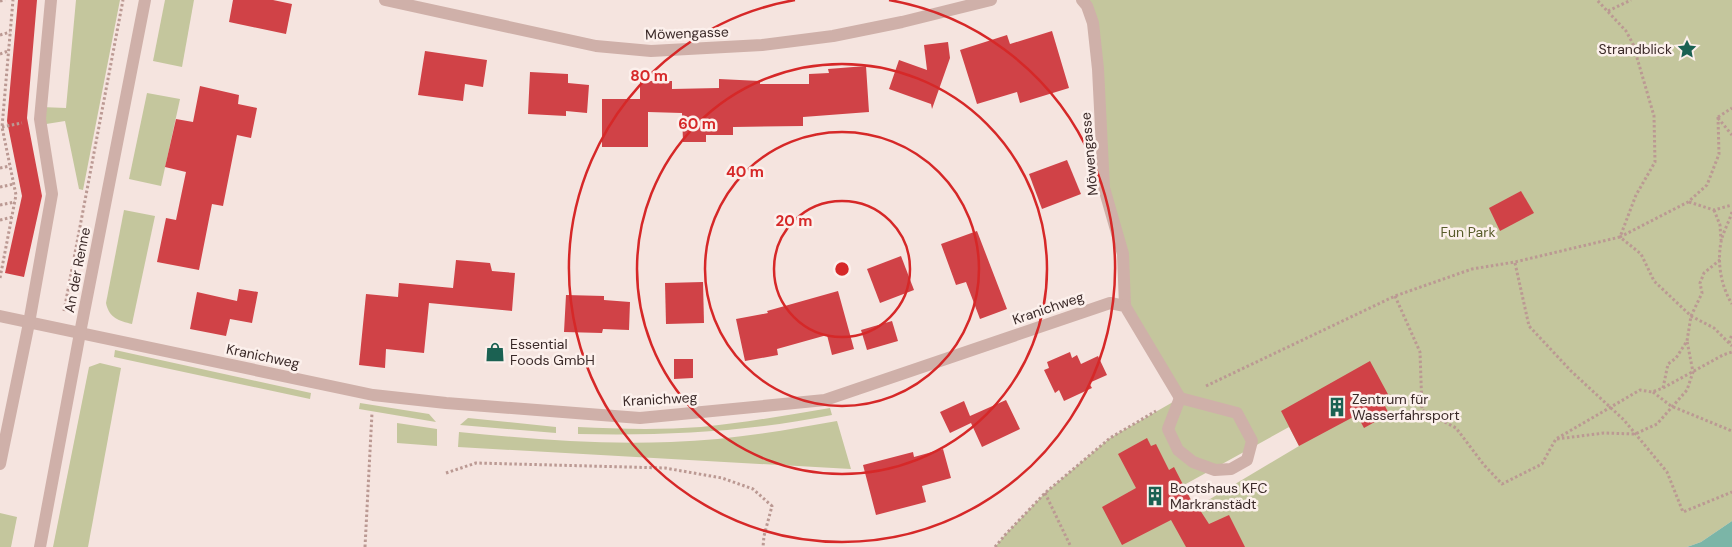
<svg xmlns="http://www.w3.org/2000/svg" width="1732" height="547" font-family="'DM Sans',sans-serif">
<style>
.green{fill:#c4c69d;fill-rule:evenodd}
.water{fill:#7bb5a7}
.building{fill:#d04247}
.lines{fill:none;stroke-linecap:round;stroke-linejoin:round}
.path{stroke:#bb9993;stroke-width:3;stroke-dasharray:2.5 2.5;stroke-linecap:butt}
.minor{stroke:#cfb0a9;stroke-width:12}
.ring{fill:none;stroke:#d62828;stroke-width:2.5}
.labels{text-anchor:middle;stroke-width:5;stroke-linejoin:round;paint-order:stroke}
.street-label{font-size:14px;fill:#3b2a29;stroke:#fcf0ec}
.poi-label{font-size:14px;fill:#3b2a29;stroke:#fcf0ec;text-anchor:start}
.park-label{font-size:14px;fill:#585c2b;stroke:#fcf0ec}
.centre{fill:#d62828;stroke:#fcf0ec;stroke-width:2.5}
.ring-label{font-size:15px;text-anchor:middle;font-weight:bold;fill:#d62828;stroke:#fcf0ec;stroke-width:5;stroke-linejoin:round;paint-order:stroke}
</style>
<rect width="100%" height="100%" fill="#f5e4df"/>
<g class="green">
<path d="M76 0H120L83 190 79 189 65 121 40 125 41 107 66 108Z"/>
<path d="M165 0H194L182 67 153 61Z"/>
<path d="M1082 0H1732V521L1701 542 1687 547H995L1005 535 1045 493 1110 438 1180 398 1125 306 1123 254 1104 188 1098 69ZM1289 427 1299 446 1195 508 1184 485Z"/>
<path d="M147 93 180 99 161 186 129 179Z"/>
<path d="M124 210 155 216 132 324C119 321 109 318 106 303Z"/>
<path d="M115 350 311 393 310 399 114 357Z"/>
<path d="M100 363 121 368 88 547H53L89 367Z"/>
<path d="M360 403 429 414 436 422 359 409Z"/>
<path d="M830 408 832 415C748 432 663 436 578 434V427C618 429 660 430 701 427 744 423 787 415 830 408Z"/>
<path d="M468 418 556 427V433L460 425Z"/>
<path d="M837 421 851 469 458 447 459 432C529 439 600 445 671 442 727 440 782 431 837 421Z"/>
<path d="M397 423 437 429V446L397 443Z"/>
<path d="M0 513 17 517 11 547H0Z"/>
</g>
<path class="water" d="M1732 521V547H1687L1701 542Z"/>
<g class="building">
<path d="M18 0H37L27 118 42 196 24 277 5 273 22 196 7 121Z"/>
<path d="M233 0H273L292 4 286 34 229 22Z"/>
<path d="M1052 31 1069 88 1020 103 1017 92 977 104 960 50 1007 35 1010 44Z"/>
<path d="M948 42 950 58 932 109 931 104 889 89 899 60 927 70 924 45Z"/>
<path d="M425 51 487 60 483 87 465 84 463 101 418 95Z"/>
<path d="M866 66 869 112 803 117V126L733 127V135H706V142H683L682 113 648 112V147H602V99H640V81H672V89L719 88V79L760 81V84H809V74L829 73 828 69Z"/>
<path d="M530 72 568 74V83L589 85 587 113 566 111V116L528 114Z"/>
<path d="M200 86 239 95 238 104 257 108 251 138 237 135 223 206 212 204 199 270 157 262 166 218 176 220 186 172 165 167 176 119 193 122Z"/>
<path d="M1067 160 1081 194 1042 209 1029 174Z"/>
<path d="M1521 191 1534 213 1500 231 1489 208Z"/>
<path d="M977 231 1007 309 980 319 966 282 956 285 941 244Z"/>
<path d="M901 256 914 290 880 303 867 269Z"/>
<path d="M456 260 490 263 492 271 515 273 512 311 429 303 424 353 386 349 385 368 359 365 366 294 398 297 399 283 453 288Z"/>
<path d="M703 282 704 323 666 324 665 283Z"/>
<path d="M239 289 258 292 252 323 230 319 226 336 190 329 197 292 237 301Z"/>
<path d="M838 291 854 349 832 355 827 335 777 349 778 355 745 361 736 319 768 313 767 311Z"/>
<path d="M566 295 604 296V300L630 302 629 330 603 329 602 333 564 332Z"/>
<path d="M892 321 898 341 867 350 861 330Z"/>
<path d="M1070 352 1072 358 1077 355 1081 364 1098 356 1107 375 1089 383 1092 388 1064 401 1059 390 1055 393 1044 370 1049 368 1047 362Z"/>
<path d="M674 359H693V378L674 379Z"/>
<path d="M1370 361 1390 398 1383 402 1389 414 1364 428 1357 415 1299 446 1281 411Z"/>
<path d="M1006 400 1020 429 982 447 971 423 950 433 940 412 964 401 970 416Z"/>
<path d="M1147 438 1151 446 1156 444 1169 470 1174 467 1195 508 1198 507 1209 524 1229 515 1245 547H1186L1171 520 1122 545 1102 507 1136 488 1118 454Z"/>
<path d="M943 449 951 478 922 486 926 502 876 515 863 465 913 452 914 457Z"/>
</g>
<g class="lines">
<g class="path">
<path d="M0 1 5 0"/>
<path d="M1608 11 1631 0"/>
<path d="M0 35 10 32"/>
<path d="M0 54 8 51"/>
<path d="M1718 117 1719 154 1707 185 1688 202 1620 237 1641 254 1654 281 1691 316 1714 328 1732 346"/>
<path d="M1718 117 1732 108"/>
<path d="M1718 118 1732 135"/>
<path d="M2 127 22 123"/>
<path d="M0 168 10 166"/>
<path d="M0 187 14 184"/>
<path d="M1689 202 1714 210 1732 205"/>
<path d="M0 205 15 202"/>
<path d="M1714 210 1720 225 1721 240"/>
<path d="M1732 212C1729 222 1723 232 1721 242 1717 263 1721 286 1732 304"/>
<path d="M0 220 13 217"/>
<path d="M1515 263 1529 326 1571 371 1624 420 1667 472 1683 512 1732 492"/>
<path d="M0 278 16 195 2 127 13 0"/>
<path d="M1395 296 1420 352 1422 410 1456 428 1484 465 1502 484 1542 464 1549 451 1556 439 1640 390 1652 392 1663 388 1723 355 1732 352"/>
<path d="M64 311 123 0"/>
<path d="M1729 343 1732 334"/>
<path d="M1206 386 1395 296 1472 269 1515 262 1620 237 1636 195 1655 162 1654 116 1633 44 1626 31 1597 0"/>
<path d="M1663 388 1668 364 1676 358 1687 341 1691 316 1702 293 1700 283 1704 273 1721 259"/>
<path d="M1653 392 1671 406 1732 431"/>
<path d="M1557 439 1604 433 1635 434 1657 424 1687 390 1693 372 1687 341"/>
<path d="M446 473 476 463 665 468 722 478 753 489 772 506 764 536 763 547"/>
<path d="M1045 493 1071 547"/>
<path d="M365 547 372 413"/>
<path d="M995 547 1005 535 1045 493 1110 438 1156 411"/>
</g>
<g class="minor">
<path d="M385 0 596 46 651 51 762 45 833 36 902 22 991 0"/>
<path d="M1082 0 1087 6 1093 23 1098 69 1104 188 1123 254 1125 306"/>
<path d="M0 316 373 395 446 403 640 418 825 400 1110 303 1125 306 1180 398"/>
<path d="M1180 398 1237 413 1252 441 1247 460 1231 469 1215 470 1193 462 1178 450 1168 429Z"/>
<path d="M0 464 29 323 52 194 40 119 51 0"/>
<path d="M40 547 80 333 145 0"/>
</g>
</g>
<g class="ring">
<circle cx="842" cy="269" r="68"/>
<circle cx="842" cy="269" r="137"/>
<circle cx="842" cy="269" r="205"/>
<path d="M889 0A273 273 0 1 1 795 0"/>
</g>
<defs>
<symbol id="sight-bare" viewBox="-9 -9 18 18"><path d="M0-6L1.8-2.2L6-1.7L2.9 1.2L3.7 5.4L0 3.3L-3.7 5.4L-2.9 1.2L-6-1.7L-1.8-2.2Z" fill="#1b6152" stroke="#fcf0ec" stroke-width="2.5" paint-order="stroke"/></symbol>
<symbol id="shop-bare" viewBox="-9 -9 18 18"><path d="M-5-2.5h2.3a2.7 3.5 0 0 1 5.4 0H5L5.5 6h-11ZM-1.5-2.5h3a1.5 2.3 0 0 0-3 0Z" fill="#1b6152" stroke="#fcf0ec" stroke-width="2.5" paint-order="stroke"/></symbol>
<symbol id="building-bare" viewBox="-9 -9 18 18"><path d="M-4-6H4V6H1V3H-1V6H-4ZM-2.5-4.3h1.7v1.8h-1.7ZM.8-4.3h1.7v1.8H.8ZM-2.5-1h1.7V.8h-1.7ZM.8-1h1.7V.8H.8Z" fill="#1b6152" stroke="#fcf0ec" stroke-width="2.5" paint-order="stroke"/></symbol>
</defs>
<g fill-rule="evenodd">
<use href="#sight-bare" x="1673" y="35" width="28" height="28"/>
<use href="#shop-bare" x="481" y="338" width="28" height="28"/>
<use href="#building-bare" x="1323" y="393" width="28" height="28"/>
<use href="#building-bare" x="1141" y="482" width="28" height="28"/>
</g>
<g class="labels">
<g class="street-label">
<text transform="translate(687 33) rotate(-2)" y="5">Möwengasse</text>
<text transform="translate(1089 154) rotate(-95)" y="5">Möwengasse</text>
<text transform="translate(77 270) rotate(-79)" y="5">An der Renne</text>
<text transform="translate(1048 308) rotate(-19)" y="5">Kranichweg</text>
<text transform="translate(263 356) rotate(12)" y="5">Kranichweg</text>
<text transform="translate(660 399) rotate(-3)" y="5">Kranichweg</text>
</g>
<g class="poi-label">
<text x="1672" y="54" text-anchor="end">Strandblick</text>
<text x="510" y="349">Essential<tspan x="510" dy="16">Foods GmbH</tspan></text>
<text x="1352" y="404">Zentrum für<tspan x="1352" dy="16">Wasserfahrsport</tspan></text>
<text x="1170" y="493">Bootshaus KFC<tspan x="1170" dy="16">Markranstädt</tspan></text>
</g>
<g class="park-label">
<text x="1468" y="237">Fun Park</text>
</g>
</g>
<circle cx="842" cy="269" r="8" class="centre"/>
<g class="ring-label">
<text x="649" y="81">80 m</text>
<text x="697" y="129">60 m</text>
<text x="745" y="177">40 m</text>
<text x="794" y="226">20 m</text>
</g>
</svg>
